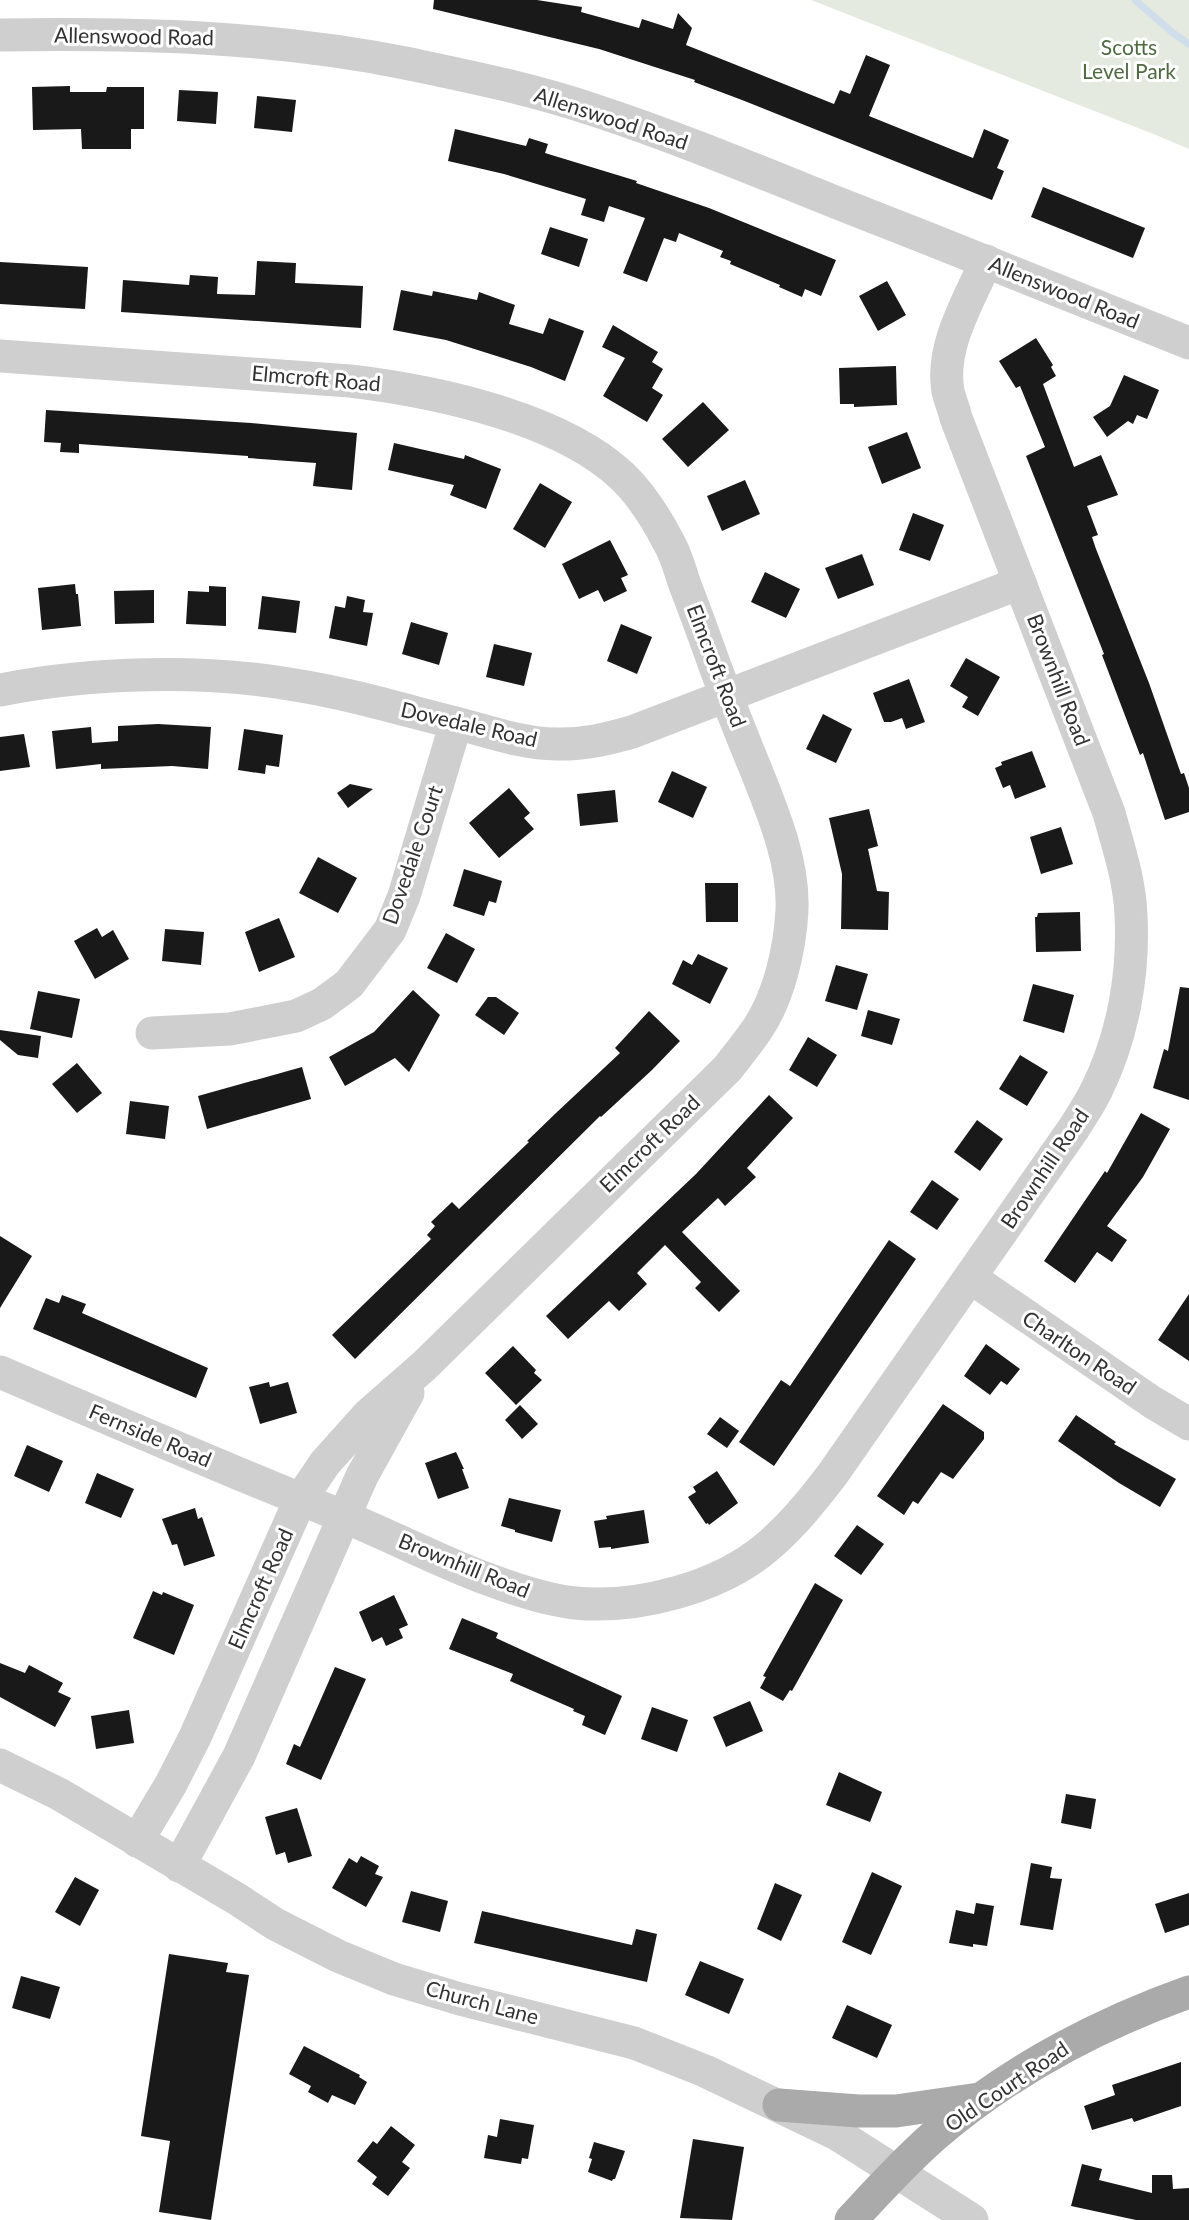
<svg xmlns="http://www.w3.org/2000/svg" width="1189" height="2220" font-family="Lato,sans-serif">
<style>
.green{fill:#e4eadf}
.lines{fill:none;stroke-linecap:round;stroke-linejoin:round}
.stream{stroke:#d0ddeb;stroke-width:7}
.building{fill:#191919}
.minor{stroke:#cfcfcf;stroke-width:33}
.major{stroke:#aaa;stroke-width:33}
.labels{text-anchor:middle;stroke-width:6;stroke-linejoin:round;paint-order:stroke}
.street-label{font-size:21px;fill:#323232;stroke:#fff}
.park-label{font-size:21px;fill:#506b42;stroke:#fff}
</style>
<rect width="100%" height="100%" fill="#fff"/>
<path class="green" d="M811 0H1189V149L1156 135Z"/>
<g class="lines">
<path class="stream" d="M1135 0 1173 33 1189 44"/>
</g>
<g class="building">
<path d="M434 0H537L582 7 581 12 639 28 642 19 673 29 678 13 692 28 686 45 834 104 840 90 850 94 866 55 890 65 869 116 973 158 984 129 1009 140 997 168 1004 171 992 200 742 100 694 82 695 80 599 49 433 9Z"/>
<path d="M70 86V92H106L107 87H144V129H131V149H82L81 129 33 130 32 87Z"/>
<path d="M179 90 218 92 216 124 177 121Z"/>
<path d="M257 96 296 100 292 132 254 128Z"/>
<path d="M455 129 526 146 529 138 548 144 545 153 637 181 636 183 709 208 836 260 821 296 805 289 802 297 779 287 780 285 730 264 731 261 720 257 723 251 679 233 676 242 664 238 647 282 623 273 645 218 609 206 604 222 581 215 586 199 504 174 448 161Z"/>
<path d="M1043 187 1145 228 1133 258 1031 217Z"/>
<path d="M550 227 588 239 579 267 541 254Z"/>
<path d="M257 261 296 263 295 283 363 286 361 328 121 312 123 280 189 285 190 275 218 277 217 294 255 295Z"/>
<path d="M0 262 88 267 85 309 0 304Z"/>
<path d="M887 281 906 315 878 331 859 296Z"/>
<path d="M401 290 432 296 433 291 477 300 479 292 515 305 509 324 543 334 549 318 584 331 565 381 531 367 446 340 393 330Z"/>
<path d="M613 325 658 352 652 362 663 369 652 388 663 395 647 422 603 396 625 358 602 347Z"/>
<path d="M1036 338 1053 365 1051 367 1056 376 1043 384 1074 467 1101 455 1118 495 1087 506 1098 535 1092 537 1096 549 1149 683 1181 774 1184 773 1189 788V812L1165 820 1143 753 1140 755 1102 655 1104 654 1026 456 1045 447 1020 386 1016 388 999 361Z"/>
<path d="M896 366 897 405 854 407V404H840L839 368Z"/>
<path d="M1124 375 1159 390 1147 419 1137 415 1133 424 1128 421 1107 437 1093 417 1110 406Z"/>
<path d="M703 402 729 430 688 467 662 439Z"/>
<path d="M46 410 251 423 357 433 352 490 313 486 316 463 248 458V456L79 444V453L60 452 61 443 44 442Z"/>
<path d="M907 432 921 468 882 484 868 447Z"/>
<path d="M394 443 464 459 465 455 501 469 486 509 450 495 454 485 388 470Z"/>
<path d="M745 480 760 514 722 531 707 496Z"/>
<path d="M540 483 572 502 545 548 513 529Z"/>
<path d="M913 513 944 525 930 561 899 550Z"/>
<path d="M610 540 628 575 621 578 627 591 604 602 598 590 579 599 562 564Z"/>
<path d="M862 554 874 585 838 599 825 568Z"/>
<path d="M765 572 800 589 786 618 751 602Z"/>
<path d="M75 584 76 594H78L81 626 42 630 38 588Z"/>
<path d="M209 586 226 587V626L186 624 188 591 209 592Z"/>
<path d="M154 590V623L115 624 114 591Z"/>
<path d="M262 596 300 601 296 633 258 629Z"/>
<path d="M347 596 365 600 363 612 373 613 367 646 329 638 335 606 345 608Z"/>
<path d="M411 622 448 633 439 665 402 654Z"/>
<path d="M621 624 652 637 637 674 607 661Z"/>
<path d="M494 644 532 653 524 686 486 677Z"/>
<path d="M966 658 1000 677 978 716 962 707 968 697 950 686Z"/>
<path d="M909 679 925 722 906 729 902 718 891 722H884L873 693Z"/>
<path d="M823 714 852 729 836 763 806 749Z"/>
<path d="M158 724 211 727 208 769 172 766 101 769V764L56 769 52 731 91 727 92 743 118 741V726Z"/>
<path d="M244 729 283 735 279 767 266 765 265 774 238 770Z"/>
<path d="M24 734 30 767 0 771V737Z"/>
<path d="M1032 751 1046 787 1015 799 1010 785 1003 788 995 768 1002 765 1001 762Z"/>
<path d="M672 771 707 787 693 818 658 802Z"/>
<path d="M350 784 373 789 348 808 337 793Z"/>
<path d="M509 788 530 813 524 818 534 829 499 858 469 823Z"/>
<path d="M615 790 618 822 580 826 577 794Z"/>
<path d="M869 809 878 846 868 849 877 891 889 892 888 930 841 929 842 874 829 818Z"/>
<path d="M1061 827 1073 864 1041 874 1030 837Z"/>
<path d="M318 857 357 878 338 913 299 893Z"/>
<path d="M464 869 502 881 496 903 489 901 484 916 453 906Z"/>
<path d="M705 883H738V922H706Z"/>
<path d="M1080 912 1081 951 1036 952 1035 917H1037L1038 913Z"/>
<path d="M279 918 295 957 259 972 245 932Z"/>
<path d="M97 928 102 937 113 930 129 959 95 979 74 941Z"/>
<path d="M165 929 204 932 201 965 162 961Z"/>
<path d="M446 933 475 949 457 983 427 968Z"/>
<path d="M698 954 728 968 710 1004 672 984 683 960 692 965Z"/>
<path d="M836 965 868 974 857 1010 825 1001Z"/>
<path d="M1033 984 1074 995 1064 1033 1023 1021Z"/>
<path d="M1180 987 1189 988V1100L1153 1088 1164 1049 1168 1051Z"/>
<path d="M413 990 440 1015 409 1072 395 1058 345 1086 329 1057 374 1032Z"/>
<path d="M38 991 80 999 72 1038 30 1029Z"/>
<path d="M488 997H496L519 1013 504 1035 475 1015Z"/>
<path d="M868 1010 900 1019 892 1045 861 1036Z"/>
<path d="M649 1011 680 1041 652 1070 601 1117 600 1116 355 1359 332 1335 431 1239 427 1235 435 1226 431 1222 452 1202 459 1209 529 1142 527 1141 556 1113 620 1053 615 1048Z"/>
<path d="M0 1030 41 1036 38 1058 18 1055 0 1040Z"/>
<path d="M808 1037 837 1055 817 1087 789 1070Z"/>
<path d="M1020 1055 1048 1072 1027 1106 999 1089Z"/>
<path d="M77 1063 102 1093 77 1113 52 1084Z"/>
<path d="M302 1067 311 1099 207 1129 198 1096Z"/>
<path d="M769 1095 793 1118 747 1168 756 1177 725 1206 718 1198 682 1232 740 1291 719 1312 695 1288 701 1282 665 1245 637 1273 647 1284 619 1311 609 1301 568 1339 546 1316 696 1174Z"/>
<path d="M130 1101 169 1106 165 1139 126 1134Z"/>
<path d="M1141 1113 1170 1129 1143 1177 1107 1226 1127 1240 1112 1262 1097 1252 1075 1283 1044 1261 1105 1171 1107 1173Z"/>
<path d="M977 1120 1003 1139 980 1171 954 1152Z"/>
<path d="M932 1180 959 1199 937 1230 910 1212Z"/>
<path d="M0 1236 32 1256 0 1308Z"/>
<path d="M889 1240 916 1259 774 1466 739 1442 781 1380 790 1386Z"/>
<path d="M1189 1294V1361L1158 1340Z"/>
<path d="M62 1295 86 1304 82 1313 208 1368 196 1398 33 1329 46 1298 59 1303Z"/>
<path d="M986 1344 1020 1369 1007 1385 1001 1381 990 1395 964 1376Z"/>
<path d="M513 1346 536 1370 534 1373 542 1380 516 1405 485 1373Z"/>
<path d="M269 1382 270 1387 288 1382 297 1413 260 1424 249 1387Z"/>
<path d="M943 1404 984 1432V1439L953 1479 941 1472 918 1504 913 1501 904 1515 877 1496Z"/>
<path d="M520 1405 538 1424 522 1439 505 1420Z"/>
<path d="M1076 1415 1116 1442 1114 1444 1176 1479 1160 1507 1119 1483 1058 1441Z"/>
<path d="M720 1417 739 1431 727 1448 707 1434Z"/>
<path d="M27 1445 63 1461 49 1492 14 1476Z"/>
<path d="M456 1452 464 1469H462L469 1488 438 1499 425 1463Z"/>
<path d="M717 1471 738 1503 709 1525 708 1523 706 1524 688 1497 696 1492 693 1487Z"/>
<path d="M97 1473 134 1489 121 1518 85 1503Z"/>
<path d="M509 1498 561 1510 552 1542 515 1532V1530L501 1526Z"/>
<path d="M195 1508 198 1519 202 1517 215 1556 184 1566 177 1544 172 1545 162 1519Z"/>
<path d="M644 1510 649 1543 611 1549V1547L599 1548 594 1521 607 1519 606 1516Z"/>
<path d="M857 1525 884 1544 861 1575 834 1556Z"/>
<path d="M815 1583 843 1600 792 1691 790 1690 783 1701 760 1688 766 1677 763 1676Z"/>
<path d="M153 1591 162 1595 163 1592 194 1605 174 1655 133 1638Z"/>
<path d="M394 1595 408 1625 399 1629 403 1638 386 1646 382 1637 372 1642 359 1612Z"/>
<path d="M462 1618 498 1633 496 1638 622 1696 605 1735 582 1725 585 1716 573 1711 574 1709 510 1681 513 1674 449 1649Z"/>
<path d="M0 1663 25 1673 29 1665 63 1683 58 1692 71 1698 55 1727 0 1697Z"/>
<path d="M335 1667 366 1679 321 1780 286 1764 294 1744 300 1747Z"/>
<path d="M750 1701 763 1731 726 1747 713 1717Z"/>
<path d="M652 1707 688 1720 677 1752 641 1739Z"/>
<path d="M129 1710 134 1743 96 1749 91 1716Z"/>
<path d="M839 1772 882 1792 870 1822 826 1805Z"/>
<path d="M1066 1794 1096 1799 1091 1829 1061 1823Z"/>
<path d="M297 1808 312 1856 288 1863 285 1852 276 1855 265 1817Z"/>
<path d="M361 1856 379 1866 375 1874 383 1877 366 1907 332 1888 349 1858 357 1863Z"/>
<path d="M1031 1863 1052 1867 1050 1878 1062 1879 1053 1930 1020 1925Z"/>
<path d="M872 1872 902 1886 871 1955 842 1942Z"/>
<path d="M75 1877 99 1890 80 1926 55 1912Z"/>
<path d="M775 1883 802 1895 781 1941 757 1929Z"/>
<path d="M411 1891 448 1901 440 1932 402 1922Z"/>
<path d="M1189 1893V1925L1165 1933 1155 1904Z"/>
<path d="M976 1903 994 1906 987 1946 973 1944V1947L949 1943 956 1910 974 1914Z"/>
<path d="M482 1911 632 1945 636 1929 657 1934 647 1982 474 1943Z"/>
<path d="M169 1954 228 1963 226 1972 249 1975 211 2220 159 2212 170 2141 141 2136Z"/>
<path d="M700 1961 744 1979 729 2014 685 1995Z"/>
<path d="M21 1976 60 1987 50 2019 12 2008Z"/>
<path d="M847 2005 892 2025 877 2058 832 2038Z"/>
<path d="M304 2046 360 2075 359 2077 367 2082 355 2105 332 2095 328 2103 308 2092 311 2086 289 2074Z"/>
<path d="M1181 2062V2106L1134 2122 1132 2118 1092 2130 1084 2106 1115 2095 1112 2085Z"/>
<path d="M500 2119 534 2125 528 2159 522 2158 521 2164 484 2158 488 2135 497 2137Z"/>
<path d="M391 2126 415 2145 402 2162 410 2168 388 2196 372 2184 377 2177 357 2161 373 2141 377 2144Z"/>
<path d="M693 2139 744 2147 732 2220 680 2218Z"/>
<path d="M594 2142 625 2151 615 2179H613L612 2181 588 2172 592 2159 589 2158Z"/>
<path d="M1082 2164 1102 2169 1099 2180 1152 2193V2175H1172L1173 2189 1189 2188V2220H1136L1071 2206Z"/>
</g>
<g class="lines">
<g class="minor">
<path d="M0 35C139 33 272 36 410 64 472 77 536 90 597 111 676 137 753 169 830 200 950 247 1070 295 1189 343"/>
<path d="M0 356 350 381C434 391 559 417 622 476 641 494 656 518 668 541 676 554 680 570 685 585 696 613 706 641 716 669 729 703 742 736 756 770 773 813 794 862 792 910 790 949 779 998 756 1031 747 1044 737 1056 728 1068L424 1366 368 1415 325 1463 300 1500 195 1737 171 1784 137 1841"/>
<path d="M0 690C91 672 204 669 295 685 352 694 407 711 463 725 493 733 525 744 556 744 583 745 607 739 632 732L1020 583"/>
<path d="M152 1033 230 1029 296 1016 322 1004 349 984 390 930 404 896 456 723"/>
<path d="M971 1278 1152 1402 1189 1424"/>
<path d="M0 1372C114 1421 227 1470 342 1516 392 1536 440 1562 490 1580 517 1590 547 1600 575 1603 637 1609 719 1588 767 1547 792 1526 812 1501 832 1475L1074 1128C1082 1115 1091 1102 1097 1089 1123 1036 1134 974 1131 916 1130 881 1118 846 1109 813L956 418C954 409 950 400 948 391 940 346 969 301 986 261"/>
<path d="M0 1765 59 1794 237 1899 275 1924 338 1956 394 1979 460 1999 634 2043 705 2071 837 2134 972 2220"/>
<path d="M179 1866 239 1756 362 1476 408 1393"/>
</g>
<g class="major">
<path d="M779 2105 858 2111H896L979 2099"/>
<path d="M851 2220C878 2191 905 2161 935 2135 1010 2071 1096 2025 1189 1992"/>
</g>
</g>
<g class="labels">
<g class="street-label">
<text transform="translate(134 37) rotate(1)" y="7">Allenswood Road</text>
<text transform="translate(611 119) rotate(18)" y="7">Allenswood Road</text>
<text transform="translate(1064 293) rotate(22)" y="7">Allenswood Road</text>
<text transform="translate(316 379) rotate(5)" y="7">Elmcroft Road</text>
<text transform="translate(716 666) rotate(69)" y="7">Elmcroft Road</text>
<text transform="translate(1058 680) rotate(69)" y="7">Brownhill Road</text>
<text transform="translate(469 725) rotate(13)" y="7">Dovedale Road</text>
<text transform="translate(413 855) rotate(-71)" y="7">Dovedale Court</text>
<text transform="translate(650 1144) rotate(-44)" y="7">Elmcroft Road</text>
<text transform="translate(1045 1169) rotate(-56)" y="7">Brownhill Road</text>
<text transform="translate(1079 1353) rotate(34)" y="7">Charlton Road</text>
<text transform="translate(150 1436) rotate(23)" y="7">Fernside Road</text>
<text transform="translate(464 1566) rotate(22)" y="7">Brownhill Road</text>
<text transform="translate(261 1589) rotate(-66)" y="7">Elmcroft Road</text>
<text transform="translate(482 2003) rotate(15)" y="7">Church Lane</text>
<text transform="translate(1007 2087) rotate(-34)" y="7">Old Court Road</text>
</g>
<g class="park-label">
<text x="1129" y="55">Scotts<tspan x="1129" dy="24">Level Park</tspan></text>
</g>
</g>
</svg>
